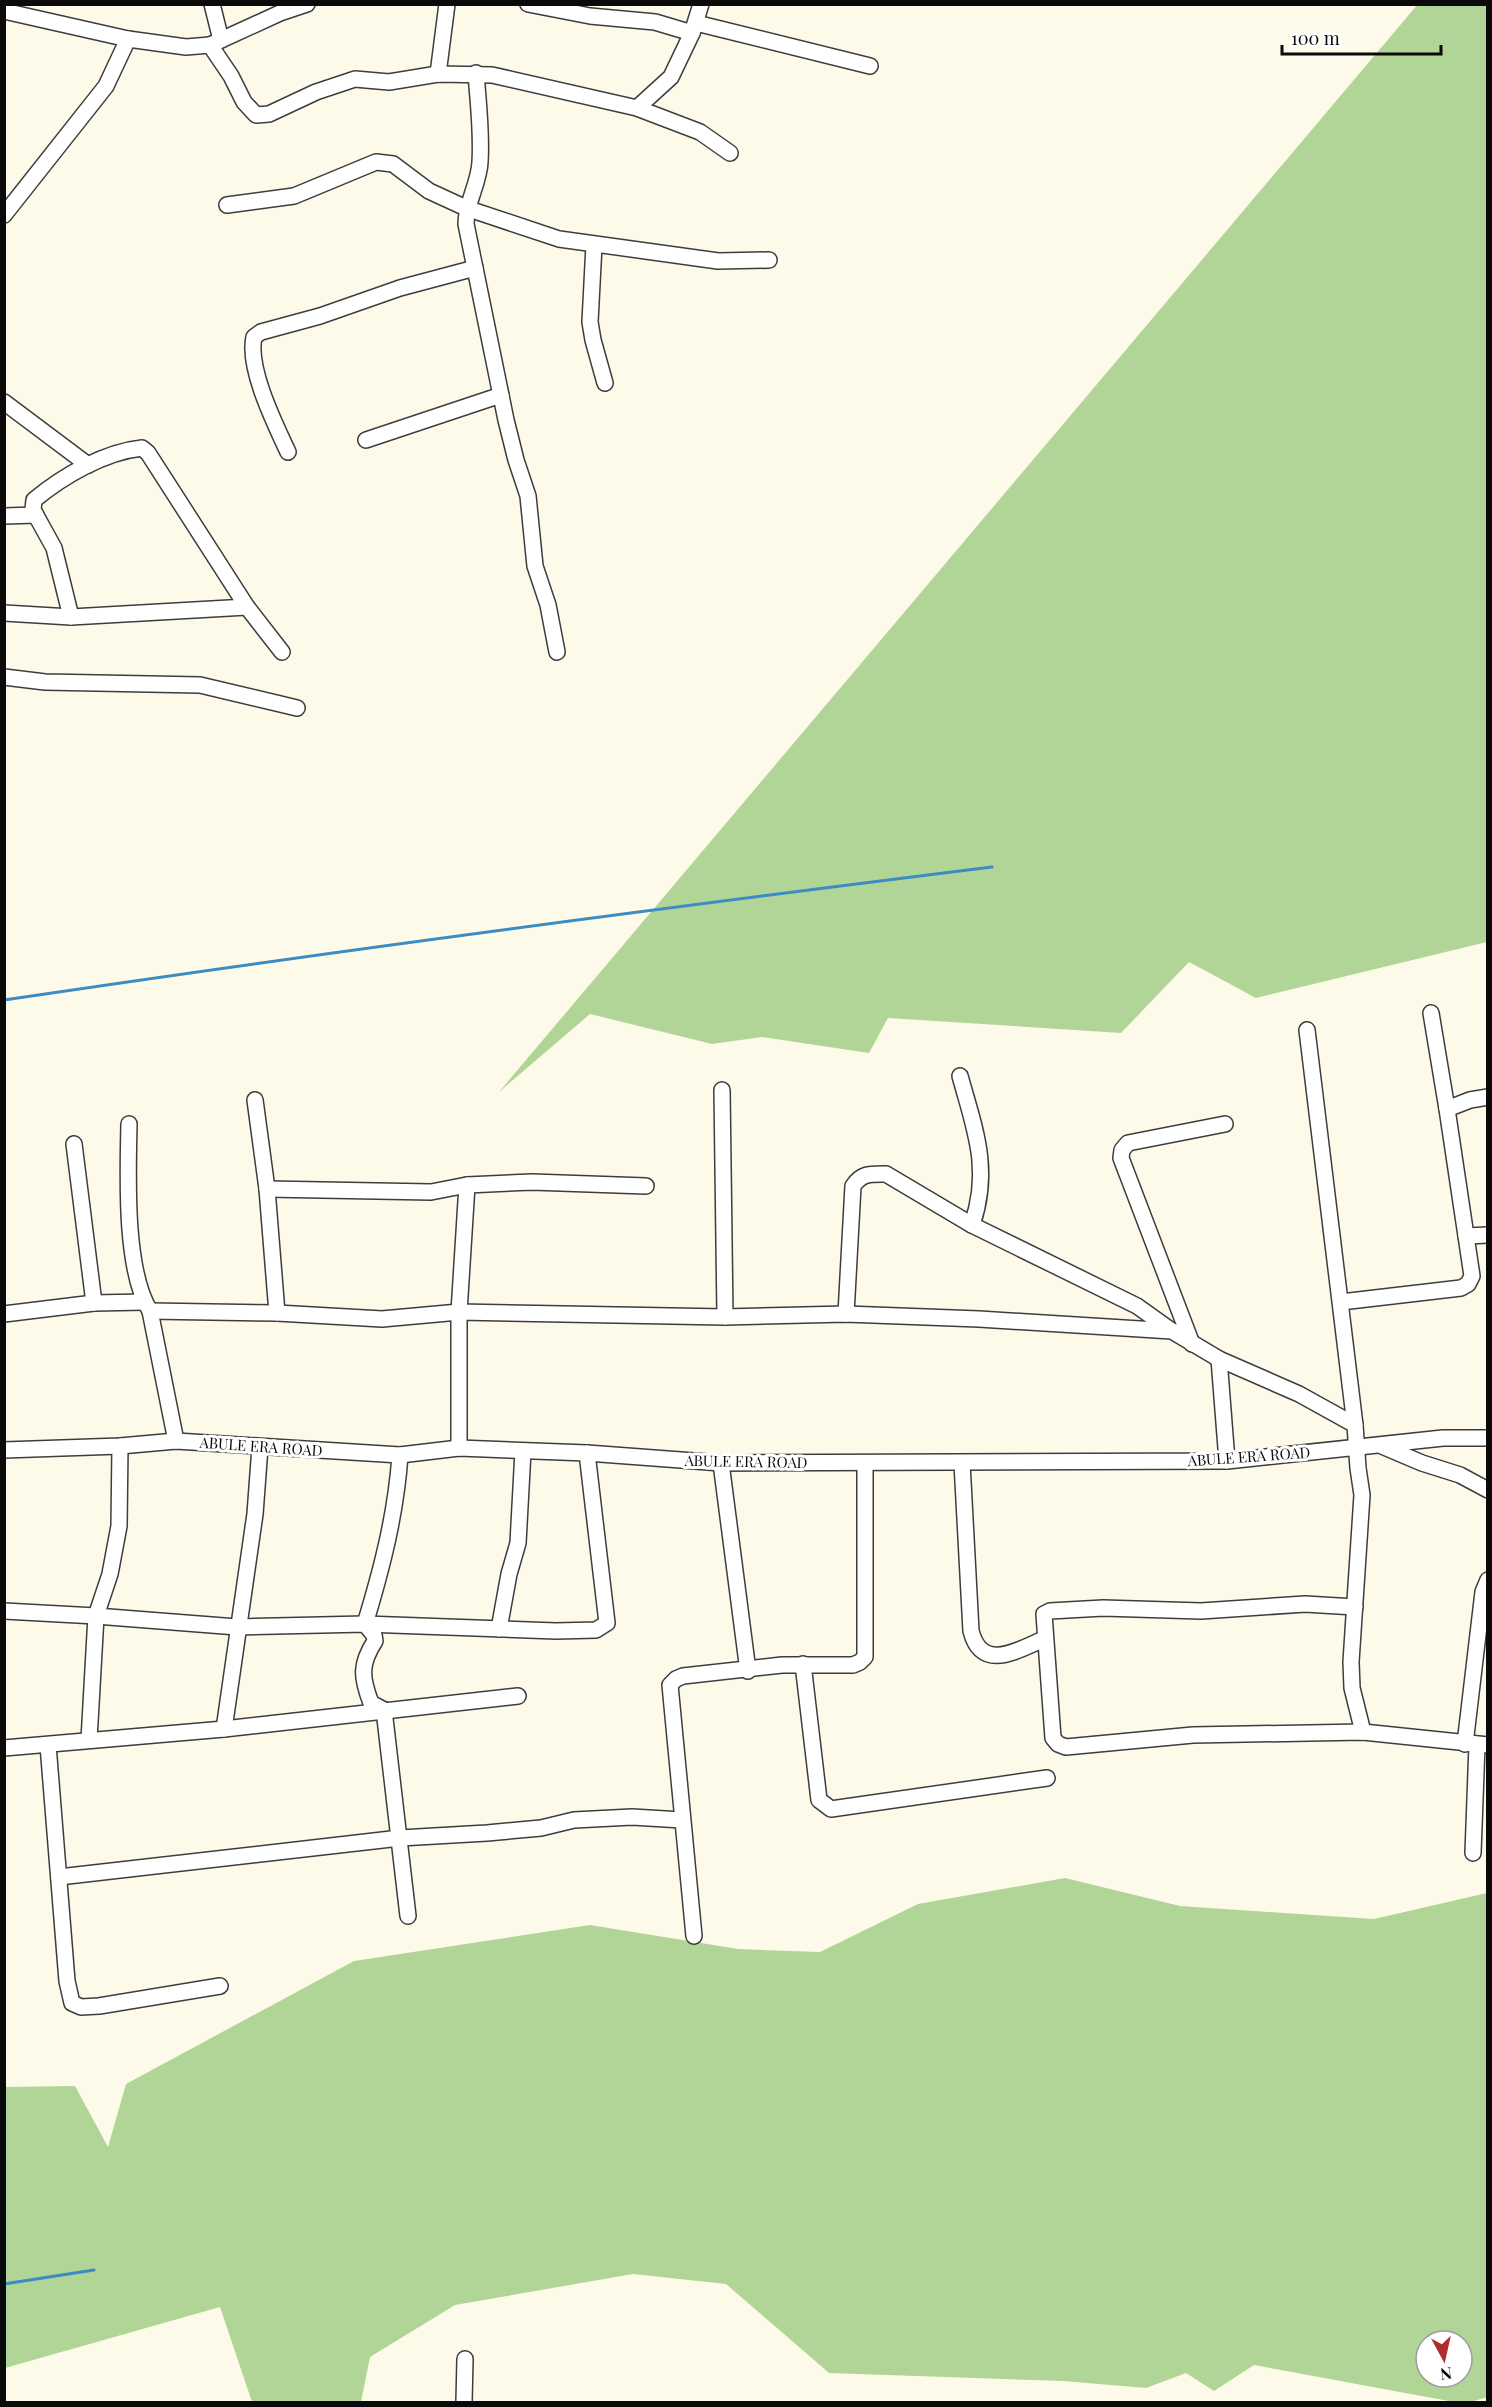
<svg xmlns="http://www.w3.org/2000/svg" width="1492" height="2407" font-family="'Playfair Display',serif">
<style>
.forest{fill:#b1d596;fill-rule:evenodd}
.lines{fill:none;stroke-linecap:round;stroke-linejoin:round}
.stream{stroke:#3c8bc4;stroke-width:3}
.minor-casing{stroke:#3d3d3d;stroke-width:18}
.minor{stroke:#fff;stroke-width:15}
.labels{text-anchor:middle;stroke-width:6;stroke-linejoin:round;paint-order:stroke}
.street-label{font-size:15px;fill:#0a0a0a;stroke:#fff}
</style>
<rect width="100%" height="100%" fill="#fefae9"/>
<g class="forest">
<path d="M1418 4 1487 5V942L1256 998 1189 962 1121 1033 888 1018 869 1053 762 1037 712 1044 590 1014 499 1092Z"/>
<path d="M1065 1878 1180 1906 1374 1919 1487 1893 1488 2397 1470 2402H1454L1254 2365 1214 2391 1186 2373 1146 2388 1063 2381 829 2373 726 2284 633 2274 455 2305 370 2357 361 2402H252L220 2307 5 2368V2087L75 2086 108 2147 126 2084 354 1961 590 1925 738 1949 820 1952 918 1904ZM1426 2341H1462V2377H1426Z"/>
</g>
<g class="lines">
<g class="stream">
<path d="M4 1000C333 951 662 908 992 867"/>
<path d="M4 2284 94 2270"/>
</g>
<defs>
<g id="minor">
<path d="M212 4 221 40"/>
<path d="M528 4 590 16 655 22 692 33"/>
<path d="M4 11 128 39 186 47 210 45 231 76 244 102 256 115 269 114 316 92 355 79 389 82 438 74 492 75 637 108 700 132 730 153"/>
<path d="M696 23 870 66"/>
<path d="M210 45 280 13 307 4"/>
<path d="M476 73C478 102 482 132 480 162 479 184 466 202 466 224L506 420 516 460 528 496 535 566 548 605 557 652"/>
<path d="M438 74 447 4"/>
<path d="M637 108 671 77 692 33 701 4"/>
<path d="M227 205 294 196 376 162 393 164 429 191 466 208 559 239 718 261 769 260"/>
<path d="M4 215 106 86 128 39"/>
<path d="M594 245 590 322 593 340 605 383"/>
<path d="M4 402 88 465"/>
<path d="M366 440 501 395"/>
<path d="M288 452C275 424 247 368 254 337L261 332 320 316 400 288 475 268"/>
<path d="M4 516 36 515"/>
<path d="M4 613 71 617 247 607"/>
<path d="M71 617 54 548 33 510 34 500C63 476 104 452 142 448L148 453 247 607 282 652"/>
<path d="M4 677 45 682 200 685 297 708"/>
<path d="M1431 1013 1447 1109"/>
<path d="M1307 1030 1355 1425"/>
<path d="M960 1076C975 1130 991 1169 972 1225"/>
<path d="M722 1090 725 1317"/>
<path d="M255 1100 267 1189 277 1313"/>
<path d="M129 1124C128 1174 124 1269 150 1311L176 1441"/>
<path d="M74 1144 94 1303"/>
<path d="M267 1189 431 1192 467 1185 532 1182 646 1186"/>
<path d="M1466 1236 1488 1235"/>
<path d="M1341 1302 1461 1288 1468 1284 1472 1276 1447 1109 1470 1100 1488 1097"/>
<path d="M150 1311 277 1313 382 1319 459 1312 725 1317 846 1314 979 1319 1172 1331 1219 1359 1299 1394 1355 1425 1358 1468 1362 1495 1351 1662 1352 1688 1363 1732"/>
<path d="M4 1314 94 1303 144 1302"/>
<path d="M846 1314 853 1186C862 1173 870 1174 886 1174L972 1225 1137 1306 1172 1331"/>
<path d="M1192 1344 1121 1158 1122 1150 1128 1143 1225 1124"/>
<path d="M1219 1359 1227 1461"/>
<path d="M1382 1446 1422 1463 1460 1475 1488 1490"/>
<path d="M459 1448V1312L467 1185"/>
<path d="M4 1450 120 1446 176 1441 400 1455 459 1448 587 1453 721 1463 1227 1461 1443 1438H1488"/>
<path d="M721 1463 748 1671"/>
<path d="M962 1463 971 1631C982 1673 1018 1650 1044 1639"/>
<path d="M1355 1607 1305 1604 1201 1611 1103 1608 1050 1611 1044 1614 1053 1738 1058 1744 1066 1747 1193 1735 1363 1732 1488 1745"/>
<path d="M4 1611 96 1616 237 1627 365 1624 556 1631 596 1630 607 1623 587 1453"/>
<path d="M499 1629 509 1574 518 1543 523 1451"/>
<path d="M803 1664 819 1800 831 1809 1047 1778"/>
<path d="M384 1710 371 1703C361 1677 360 1664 375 1641L374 1635 365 1624C382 1568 396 1514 400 1455"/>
<path d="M384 1710 408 1916"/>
<path d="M224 1729 255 1514 260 1447"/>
<path d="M89 1740 96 1616 110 1574 119 1526 120 1446"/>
<path d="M1465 1744 1483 1592 1488 1580"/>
<path d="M48 1745 67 1981 72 2003 81 2007 99 2006 220 1986"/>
<path d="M4 1748 224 1729 518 1696"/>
<path d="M1473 1853 1477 1745"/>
<path d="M59 1877 400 1838 487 1833 541 1828 574 1820 632 1817 682 1820"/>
<path d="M694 1936 670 1685 676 1679 683 1676 782 1665H853L860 1662 865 1657V1463"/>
<path d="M464 2402 465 2359"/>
</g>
</defs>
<use href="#minor" class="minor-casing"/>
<use href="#minor" class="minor"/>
</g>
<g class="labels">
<g class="street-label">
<text transform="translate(261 1447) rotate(4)" y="5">ABULE ERA ROAD</text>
<text transform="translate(1249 1457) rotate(-4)" y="5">ABULE ERA ROAD</text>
<text transform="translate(746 1462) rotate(1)" y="5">ABULE ERA ROAD</text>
</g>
</g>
<rect width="1492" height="2407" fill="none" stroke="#0a0a0a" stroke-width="12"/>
<g transform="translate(1444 2359) rotate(172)"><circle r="28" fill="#ffffff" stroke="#9d9d9d" stroke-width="1.5"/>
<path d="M0-4.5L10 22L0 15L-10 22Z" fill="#b12c2f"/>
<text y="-9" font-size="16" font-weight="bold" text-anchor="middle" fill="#0a0a0a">N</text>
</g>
<path d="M1282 45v9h159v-9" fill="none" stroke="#0a0a0a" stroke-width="3"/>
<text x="1291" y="45" font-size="18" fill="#0a0a0a" stroke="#ffffff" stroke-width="4.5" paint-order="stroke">100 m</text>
</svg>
